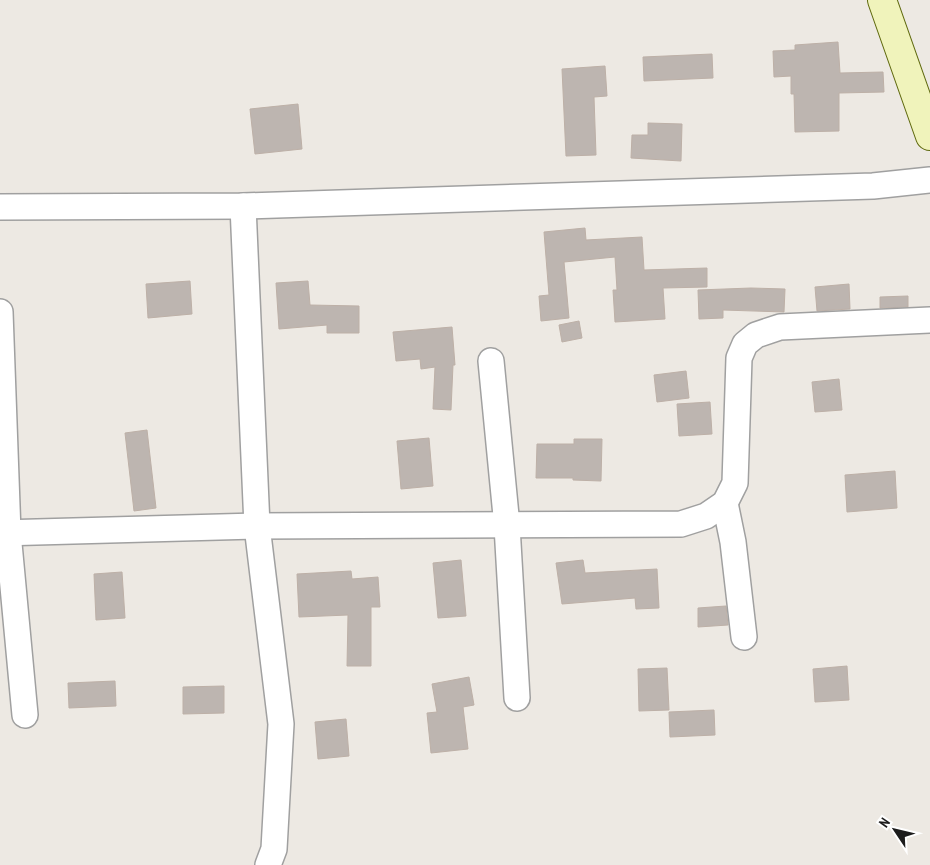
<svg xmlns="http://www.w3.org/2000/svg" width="930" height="865" font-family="'PT Sans Narrow',sans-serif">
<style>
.building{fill:#bdb5b0;stroke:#bdb0a7}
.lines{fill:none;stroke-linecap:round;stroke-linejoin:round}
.street-casing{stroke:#a0a0a0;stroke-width:28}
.secondary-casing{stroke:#5f690e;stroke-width:30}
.street{stroke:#fff;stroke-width:25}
.secondary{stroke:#f0f3bb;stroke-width:28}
</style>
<rect width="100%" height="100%" fill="#ede9e3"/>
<g class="building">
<path d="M838 42 840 73 883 72 884 92 839 93V131L795 132 794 94H791V76L774 77 773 51 795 50V45Z"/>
<path d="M712 54 713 78 644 81 643 57Z"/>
<path d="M605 66 607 96 594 97 596 155 566 156 562 69Z"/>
<path d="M298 104 302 149 255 154 250 109Z"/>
<path d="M648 123 682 124 681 161 631 158 632 135H648Z"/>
<path d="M585 228 586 240 642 237 644 270 707 268V287L663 288 665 319 615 322 613 290H617L615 257 564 262 569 318 541 321 539 296 549 295 544 232Z"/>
<path d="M190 281 192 314 148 318 146 284Z"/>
<path d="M308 281 310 305 359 306V333H327V325L279 329 276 283Z"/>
<path d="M849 284 850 309 817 311 815 287Z"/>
<path d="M751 288 785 289 784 312 723 310V318L699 319 698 290Z"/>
<path d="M908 296V307L880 308V297Z"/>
<path d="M579 321 582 338 562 342 559 325Z"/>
<path d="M452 327 455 365H453L451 410 433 409 435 367 421 369 420 359 396 361 393 332Z"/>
<path d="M686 371 689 398 657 402 654 375Z"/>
<path d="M839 379 842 410 815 412 812 382Z"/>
<path d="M710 402 712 434 679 436 677 404Z"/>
<path d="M147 430 156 508 134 511 125 433Z"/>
<path d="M429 438 433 486 401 489 397 441Z"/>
<path d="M574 439H602L601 481 573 480V478H536L537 444H574Z"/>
<path d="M895 471 897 508 847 512 845 475Z"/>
<path d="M461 560 466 616 438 618 433 563Z"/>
<path d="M583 560 585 573 657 569 659 608 636 609 635 598 562 604 556 563Z"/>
<path d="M351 571 352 579 378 577 380 607H371V666H347L348 615 299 617 297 574Z"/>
<path d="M122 572 125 618 96 620 94 574Z"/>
<path d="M726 606 728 625 698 627V608Z"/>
<path d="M847 666 849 700 815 702 813 669Z"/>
<path d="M667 668 669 710 639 711 638 669Z"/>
<path d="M469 677 474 705 463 707 468 749 431 753 427 713 437 712 432 684Z"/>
<path d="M115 681 116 706 69 708 68 683Z"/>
<path d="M224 686V713L183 714V687Z"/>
<path d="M714 710 715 735 670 737 669 712Z"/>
<path d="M346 719 349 756 318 759 315 722Z"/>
</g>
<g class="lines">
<defs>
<g id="street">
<path d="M243 206 257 526 281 724 274 849 268 865"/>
<path d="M0 207 243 206 873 186 930 180"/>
<path d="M0 312 8 533 25 715"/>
<path d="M491 361 507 526 517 698"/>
<path d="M725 503 733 542 744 637"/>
<path d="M0 533 257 526 681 524 706 516 725 503 735 483 739 358 745 344 756 335 780 327 930 320"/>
</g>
<path id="secondary" d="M882 0 930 136"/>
</defs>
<use href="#street" class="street-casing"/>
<use href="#secondary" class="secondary-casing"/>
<use href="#street" class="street"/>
<use href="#secondary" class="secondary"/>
</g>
<g transform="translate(895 830) rotate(305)" stroke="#ffffff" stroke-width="4" paint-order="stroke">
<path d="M0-4L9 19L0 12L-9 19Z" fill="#1c1c1c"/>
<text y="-8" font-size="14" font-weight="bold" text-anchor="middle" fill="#1c1c1c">N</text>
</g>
</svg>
